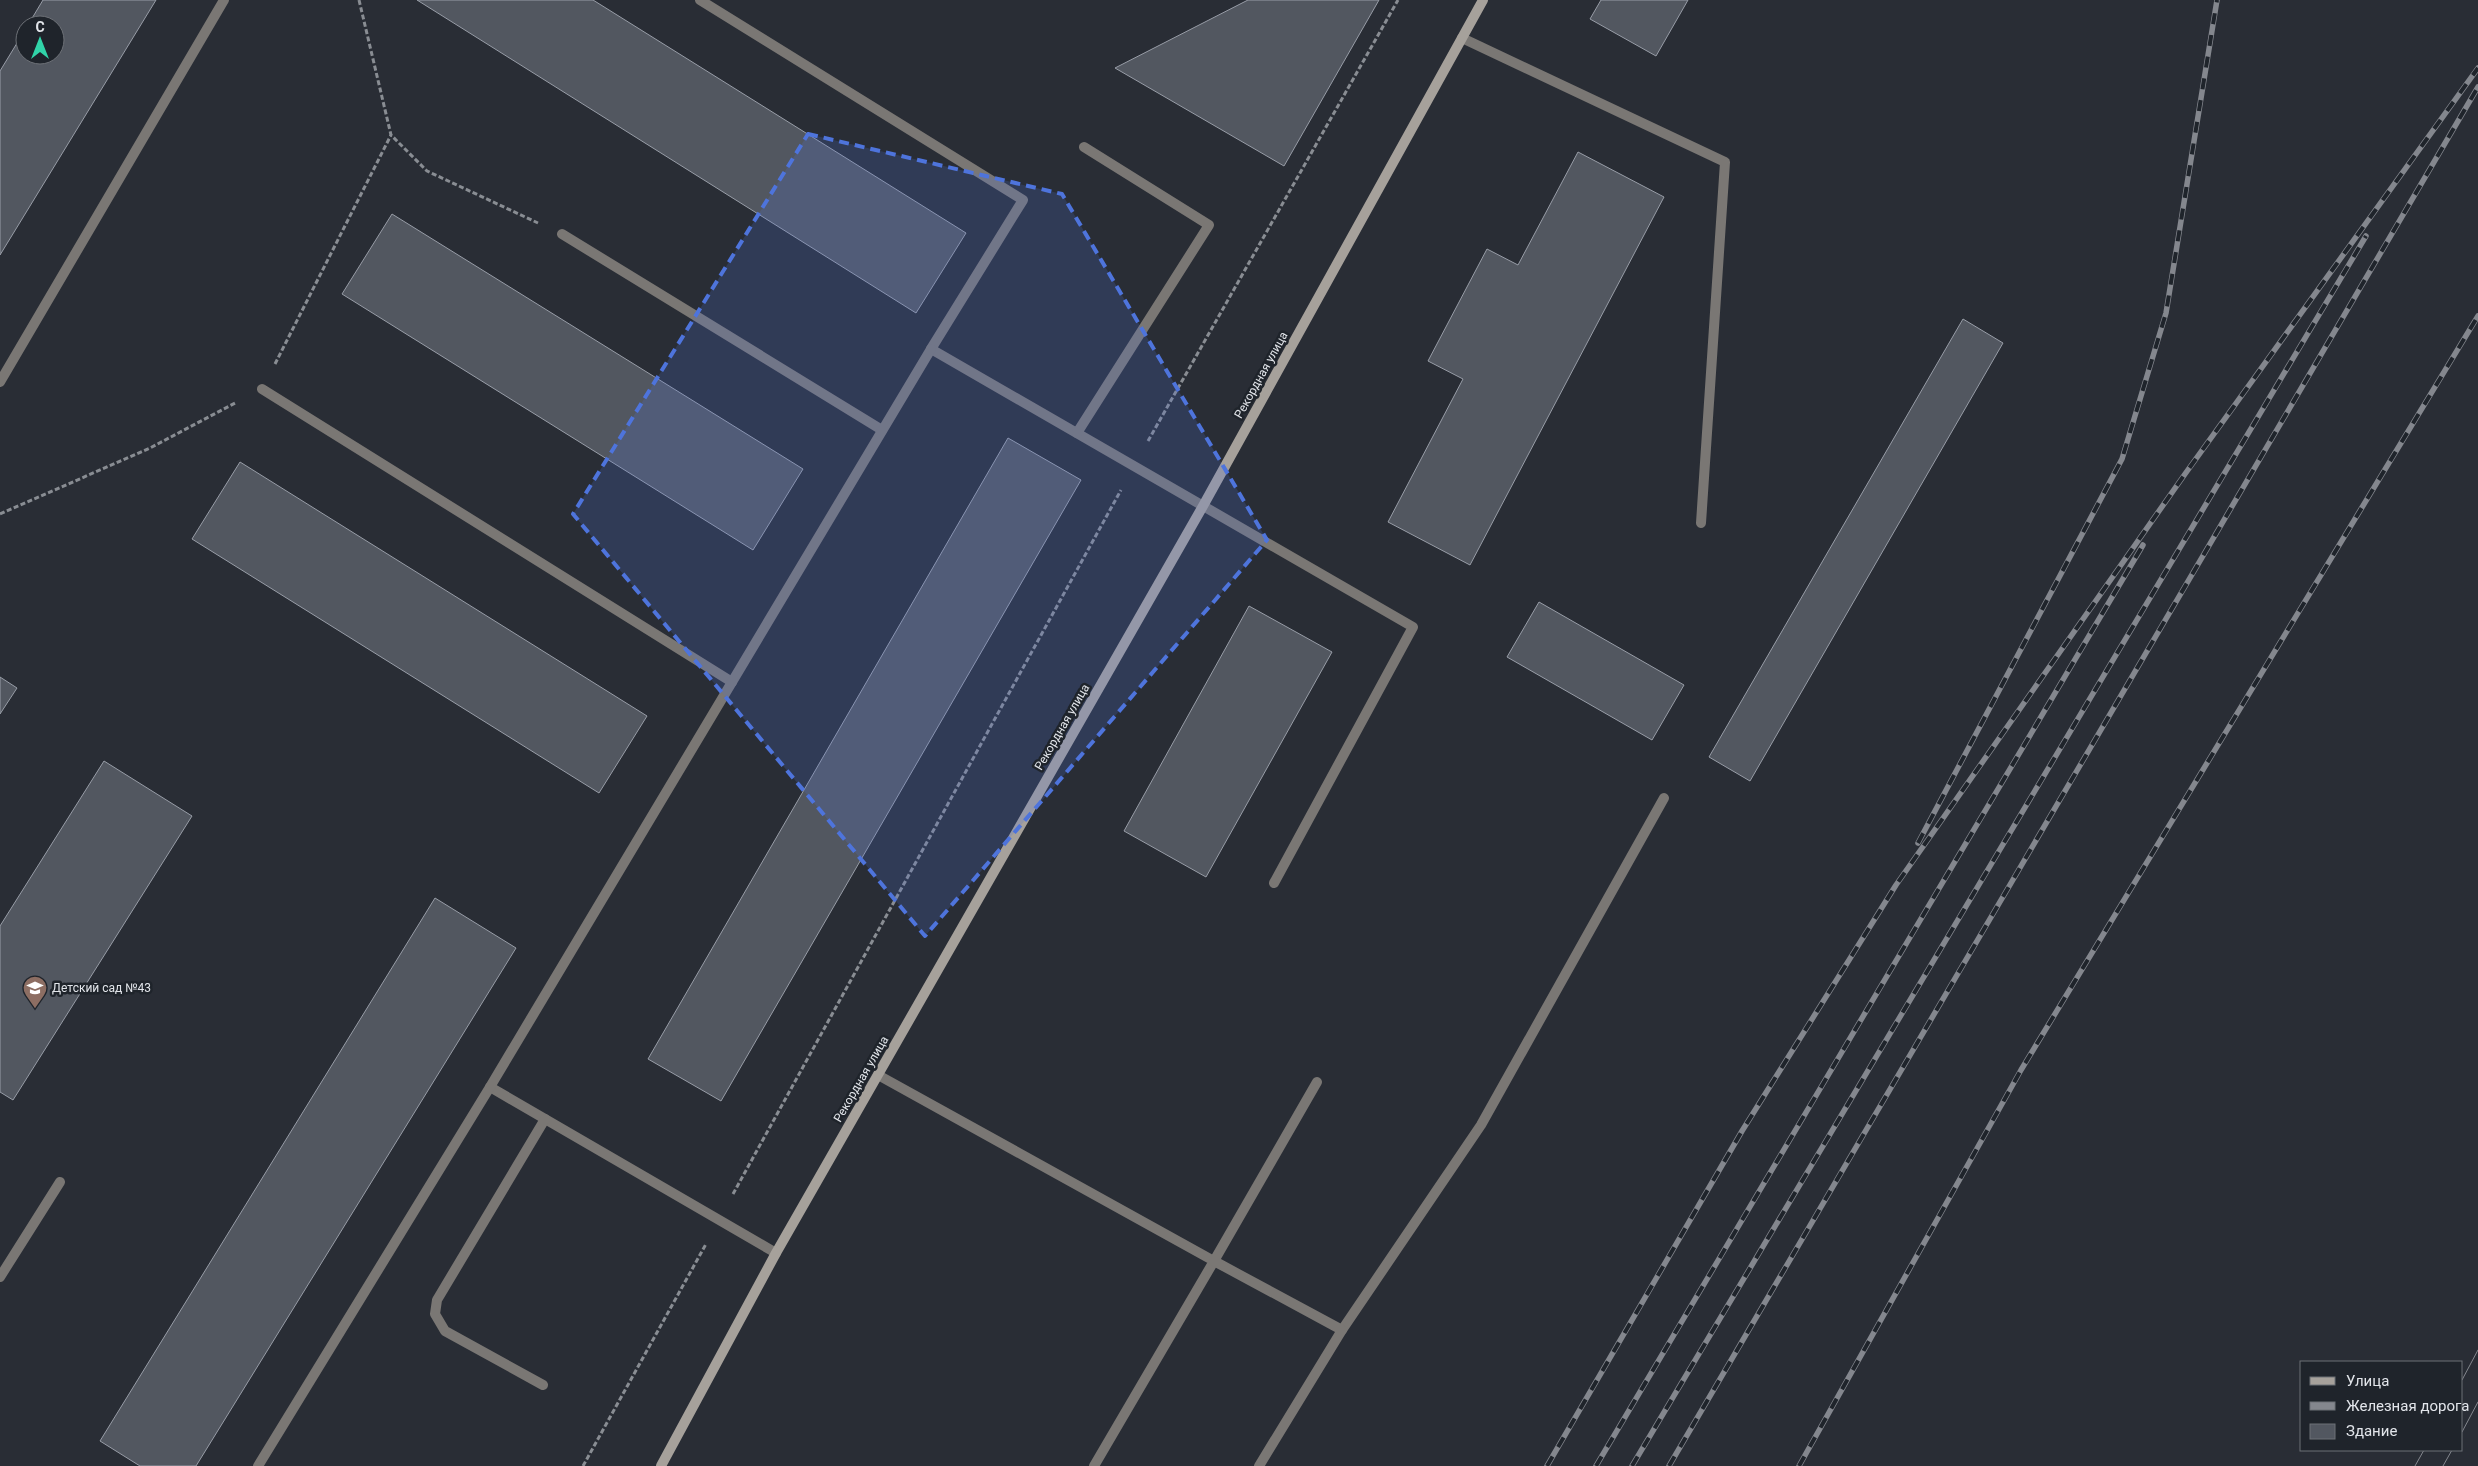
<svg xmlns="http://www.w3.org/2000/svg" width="2478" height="1466" font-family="Roboto,sans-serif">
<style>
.building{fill:#525760;stroke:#989da7}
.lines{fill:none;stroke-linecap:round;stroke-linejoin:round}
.path{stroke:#898d93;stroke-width:3;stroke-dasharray:5 2.5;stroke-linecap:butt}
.service{stroke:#7a7774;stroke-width:10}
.secondary{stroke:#a6a19b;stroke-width:10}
.tram{stroke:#84878e;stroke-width:1}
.rail-casing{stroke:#84878e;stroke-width:5.5}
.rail{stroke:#1f242b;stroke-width:4;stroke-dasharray:11;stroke-linecap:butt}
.marked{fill:#4e74dc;fill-opacity:0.2;stroke:#4e74dc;stroke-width:4;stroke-dasharray:10 6;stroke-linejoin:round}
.labels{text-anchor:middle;stroke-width:5;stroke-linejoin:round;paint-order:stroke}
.street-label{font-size:12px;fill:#e2e5ea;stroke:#1f242b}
.poi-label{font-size:12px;fill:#e2e5ea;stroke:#1f242b;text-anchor:start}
</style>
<rect width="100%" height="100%" fill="#292d35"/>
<g class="building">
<path d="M43 0H156L0 255V71L25 30V55H55V25H28Z"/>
<path d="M417 0H593L966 233 916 313Z"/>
<path d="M1248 0H1379L1284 166 1115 68Z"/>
<path d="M1601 0H1688L1656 56 1590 19Z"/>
<path d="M1578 152 1664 197 1470 565 1388 522 1463 379 1428 361 1487 249 1518 265Z"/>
<path d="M392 214 803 469 753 550 342 294Z"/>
<path d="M1963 319 2003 343 1750 781 1709 757Z"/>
<path d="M1008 438 1081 480 721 1101 648 1059Z"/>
<path d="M240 462 647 716 599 793 192 539Z"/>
<path d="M1539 602 1684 685 1652 740 1507 657Z"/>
<path d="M1249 606 1332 652 1206 877 1124 831Z"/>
<path d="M0 677 17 688 0 714Z"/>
<path d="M104 761 192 816 13 1100 0 1092V926Z"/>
<path d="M435 898 516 948 196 1466H140L100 1441Z"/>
</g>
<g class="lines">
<g class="path">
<path d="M359 0 391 135 427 171 538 223"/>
<path d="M275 364 391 135"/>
<path d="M1148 441 1398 0"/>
<path d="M0 514 150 448 237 402"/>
<path d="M733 1194 1121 490"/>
<path d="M583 1466 706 1244"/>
</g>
<g class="service">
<path d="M700 0 1023 200 931 349 1413 627 1274 883"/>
<path d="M1462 38 1725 162 1701 523"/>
<path d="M562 234 882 430"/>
<path d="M0 382 224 0"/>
<path d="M262 389 732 682"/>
<path d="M1077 433 1209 225 1084 147"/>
<path d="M878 1075 1214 1261 1094 1466"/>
<path d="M490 1087 776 1253"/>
<path d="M0 1277 60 1182"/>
<path d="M1342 1330 1481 1125 1664 798"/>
<path d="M543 1385 445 1331 435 1314 437 1300 545 1119"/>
<path d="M258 1466 490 1087 931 349"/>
<path d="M1259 1466 1342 1330 1214 1261 1317 1082"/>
</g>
<path class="secondary" d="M661 1466 776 1253 1203 506 1483 0"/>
<g class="tram">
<path d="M2462 1380 2478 1350"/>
<path d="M2462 1432 2478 1402"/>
<path d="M2415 1466 2424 1450"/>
<path d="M2443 1466 2452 1450"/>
</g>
<defs>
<g id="rail">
<path d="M1918 843 2122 459 2166 313 2217 0"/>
<path d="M1547 1466 1742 1131 1896 885 2185 474 2478 68"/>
<path d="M1596 1466 2143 545"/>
<path d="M1632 1466 2366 236"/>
<path d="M1669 1466 2478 87"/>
<path d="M1799 1466 2021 1070 2478 316"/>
</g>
</defs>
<use href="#rail" class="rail-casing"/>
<use href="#rail" class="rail"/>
</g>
<path class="marked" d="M808 134 1062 194 1267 540 925 936 573 514Z"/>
<defs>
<symbol id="school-pin" viewBox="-11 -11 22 30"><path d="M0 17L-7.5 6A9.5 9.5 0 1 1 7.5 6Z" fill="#8d6e63" stroke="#1f242b"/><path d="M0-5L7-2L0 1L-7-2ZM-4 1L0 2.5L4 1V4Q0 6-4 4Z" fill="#fff"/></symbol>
</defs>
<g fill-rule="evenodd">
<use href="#school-pin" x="21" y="974" width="28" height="38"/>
</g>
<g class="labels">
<g class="street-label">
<text transform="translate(1261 375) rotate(-61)" y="4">Рекордная улица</text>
<text transform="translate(1062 727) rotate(-60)" y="4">Рекордная улица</text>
<text transform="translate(861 1079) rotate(-60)" y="4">Рекордная улица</text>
</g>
<g class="poi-label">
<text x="52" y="992">Детский сад №43</text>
</g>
</g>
<rect x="2300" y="1361" width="162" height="90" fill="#1f242b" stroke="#6d7177"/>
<rect x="2310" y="1377" width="25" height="8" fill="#a6a19b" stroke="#6d7177"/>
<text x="2346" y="1386" font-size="15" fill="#e2e5ea">Улица</text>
<rect x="2310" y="1402" width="25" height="8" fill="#84878e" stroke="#6d7177"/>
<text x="2346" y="1411" font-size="15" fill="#e2e5ea">Железная дорога</text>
<rect x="2310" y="1424" width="25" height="15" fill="#525760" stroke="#6d7177"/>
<text x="2346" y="1436" font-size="15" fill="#e2e5ea">Здание</text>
<g transform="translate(40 40)"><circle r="24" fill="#1f242b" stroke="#6d7177"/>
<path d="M0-4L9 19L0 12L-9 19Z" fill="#31d4a9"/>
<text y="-8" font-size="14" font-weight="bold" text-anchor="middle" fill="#e2e5ea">С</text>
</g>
</svg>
